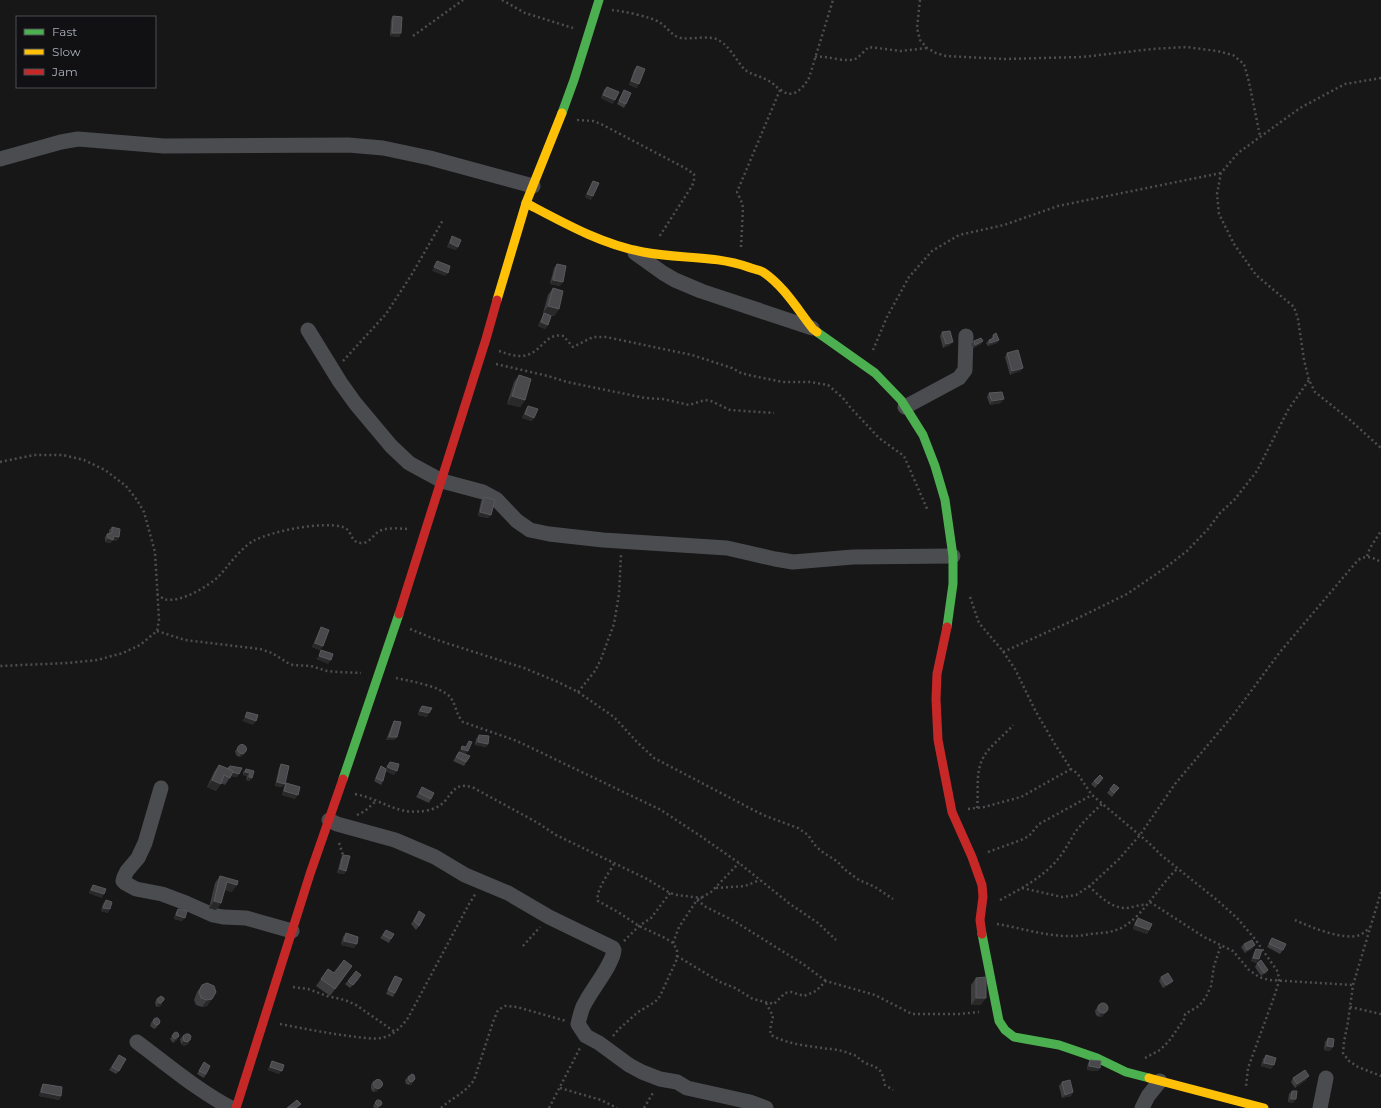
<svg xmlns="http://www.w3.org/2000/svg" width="1381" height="1108" font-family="Montserrat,sans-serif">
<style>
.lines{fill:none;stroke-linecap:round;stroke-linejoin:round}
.path{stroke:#4d4e52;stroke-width:2.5;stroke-dasharray:2 3;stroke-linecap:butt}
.street{stroke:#4b4c50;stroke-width:15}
.fast{stroke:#4caf50;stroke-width:9}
.slow{stroke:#ffc107;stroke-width:9}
.jam{stroke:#c62828;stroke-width:9}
.wall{fill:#3d3d3f}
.shaded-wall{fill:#29292a}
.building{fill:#49494c;stroke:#58595d}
</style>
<rect width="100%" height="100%" fill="#171717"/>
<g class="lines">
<g class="path">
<path d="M502 0 525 13 573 28"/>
<path d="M920 0 917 28 920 40 927 48 936 53 946 56 1005 59 1082 57 1152 49 1186 47 1217 51 1233 55 1244 64 1249 82 1260 136"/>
<path d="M612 10C623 11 651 17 659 22 668 27 671 36 681 38 693 40 710 34 720 41 730 47 736 60 744 69 751 75 761 76 769 81 773 83 776 87 781 90 793 100 803 88 809 78L833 0"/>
<path d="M413 36 463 0"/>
<path d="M815 57C827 55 848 64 857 58 861 55 865 50 869 47L901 51 927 48"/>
<path d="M1381 78 1345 84 1300 108 1238 153 1221 173 1217 194 1219 214 1234 244 1256 275 1294 307 1298 319 1304 360 1309 380 1315 392 1350 420 1381 448"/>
<path d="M577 120 593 121 601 124 685 168 694 174V181L692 186 659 237"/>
<path d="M741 247 743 208 742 203 737 192 780 90"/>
<path d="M873 350 887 317 909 277 932 251 959 235 1004 225 1058 206 1221 173"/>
<path d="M499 351C508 354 518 358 527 355 542 351 546 332 564 336L566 339 573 347 593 337H606L692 355 732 368 741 373 753 376 783 382H810L828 385 843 398 850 407 879 438 904 456 928 511"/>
<path d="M343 361 386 314 412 274 443 220"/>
<path d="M496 364 548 376 567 382 645 398 663 399 689 405 705 400 711 401 730 410 774 413"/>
<path d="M0 462 34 455H63L84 460 105 470 126 486 137 500 144 512 155 552 159 620 157 631 140 645 123 653 97 660 67 663 0 666"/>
<path d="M1367 556 1370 548 1381 531"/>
<path d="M157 594C159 595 162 598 164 599 179 604 209 586 219 576 230 564 239 550 253 541 272 531 322 521 343 527 353 530 349 543 362 543 371 543 374 532 382 530 391 527 401 529 410 529"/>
<path d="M970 597 979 623 1002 650 1015 669 1036 712 1056 746 1071 769 1077 773 1092 795 1149 843 1161 855 1217 900 1237 918 1255 939 1278 972 1279 981 1274 997 1248 1068 1246 1086"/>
<path d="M410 629 437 640 524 668 558 682 578 692 614 717 637 742 654 758 763 815 798 828 808 835 814 844 821 851 838 862 844 869 859 880 875 887 893 899"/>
<path d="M157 631 185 640 260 649 272 653 288 663 293 665 311 666 327 671 338 672 361 673"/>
<path d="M1003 652 1074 620 1127 594 1165 568 1187 551 1208 529 1220 513 1235 499 1257 471 1288 410 1309 380"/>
<path d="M396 678C410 681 440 686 450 697 456 704 456 715 463 722L517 741 661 810 699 835 739 863 790 904 818 923 836 940"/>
<path d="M578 692 595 671 601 659 614 624 619 594 621 554"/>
<path d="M355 794C385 800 397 817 429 810 434 809 442 805 445 801 454 790 456 783 472 787L538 823 556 835 647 879 670 893 677 895 702 898"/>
<path d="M977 808C979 791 975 773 983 758 990 745 1004 736 1013 725"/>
<path d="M968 809 984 807 1021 797 1071 769"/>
<path d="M357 815 365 811 377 800"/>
<path d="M339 843 343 855"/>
<path d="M988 852 1021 840 1029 836 1039 824 1092 795"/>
<path d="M1089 886C1098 895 1111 908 1125 908 1132 908 1139 904 1147 905"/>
<path d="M716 888 745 886 760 880"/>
<path d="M1022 888 1062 897 1076 895 1091 885 1119 859 1140 835 1175 784 1234 714 1280 652 1358 560C1367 555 1372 557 1381 562"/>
<path d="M1381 892 1353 985 1348 1022 1344 1042 1343 1053 1349 1061 1358 1067 1381 1076"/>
<path d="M697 900 706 907 734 921 803 964 826 981"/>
<path d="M1000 900C1021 889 1043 877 1058 859 1065 851 1070 840 1076 831 1084 821 1093 812 1102 804"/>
<path d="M1150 902 1204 937 1233 951 1249 970 1259 977 1269 980 1353 985"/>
<path d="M1295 920C1310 927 1344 941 1360 935 1364 933 1367 930 1370 927"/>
<path d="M997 924C1022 928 1047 937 1073 936 1079 936 1085 935 1091 934 1112 932 1120 932 1136 917 1151 902 1162 883 1178 868"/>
<path d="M624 941 639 926 651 918 670 893"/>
<path d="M673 943 679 927 697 900 711 892 739 863"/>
<path d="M523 946 540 927"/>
<path d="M677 956 720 982 735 988 753 999 774 1004 785 993 791 992 804 996 816 991 826 981 875 995 912 1014H959L979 1012"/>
<path d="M293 987 308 989 327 996 345 1000 356 1005 395 1032"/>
<path d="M766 1003 773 1016 770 1030 771 1035C789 1045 810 1046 829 1049 839 1049 848 1053 857 1056 864 1066 876 1064 881 1072 883 1076 884 1081 885 1085L893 1090"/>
<path d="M1350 1007 1381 1014"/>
<path d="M280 1024C306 1029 331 1034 357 1037 366 1038 376 1040 385 1037 395 1034 402 1026 408 1018L469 904 476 893"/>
<path d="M613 1036 619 1029 638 1012 655 1002 660 996 677 959V950L673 943 665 938 639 926 618 912 598 901C595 891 609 873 614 864"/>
<path d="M1145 1058 1160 1050 1169 1041 1185 1018V1014L1199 1006 1206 997 1211 986 1214 966 1221 945"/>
<path d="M560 1088 601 1100 617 1108"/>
<path d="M441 1108C452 1098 465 1093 474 1080L493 1022 498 1010 505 1006 517 1007 566 1021"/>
<path d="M549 1108 580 1048"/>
<path d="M644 1108 654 1091"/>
</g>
<g class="street">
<path d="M0 159 61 142 78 139 164 146 348 145 383 148 430 158 533 186"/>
<path d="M635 253 663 273 675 280 701 291 812 328"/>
<path d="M308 330 340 382 355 403 391 446 409 463 442 481 483 492 496 499 517 521 530 530 549 534 603 540 727 548 775 559 793 562 853 557 953 556"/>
<path d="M905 407 959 378 965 370 966 336"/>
<path d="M161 788 145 843 138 858 127 871 124 877 123 881 125 883 136 889 162 894 186 903 213 915 223 917 246 918 292 931"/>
<path d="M329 820 337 824 395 840 435 857 465 875 508 893 549 917 613 948 614 950C613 964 592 989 585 1003 581 1009 580 1017 578 1024L586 1036 599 1043 629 1065 642 1072 660 1079 677 1082 687 1088 750 1102 766 1108"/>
<path d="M137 1042C168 1065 197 1090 231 1108"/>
<path d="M1142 1108 1148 1096 1160 1081"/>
<path d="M1320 1108 1326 1078"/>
</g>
<g class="fast">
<path d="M562 113 574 80 599 0"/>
<path d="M817 332 875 373 901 400 923 435 935 466 945 500 953 556V584L947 627"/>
<path d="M343 779 399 614"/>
<path d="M982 934 999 1021 1005 1030 1014 1037 1059 1045 1097 1058 1126 1072 1149 1078"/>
</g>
<g class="slow">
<path d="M526 203C564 223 601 244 643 252 678 259 715 255 748 267 753 269 759 270 763 272 784 286 798 310 813 329L817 332"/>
<path d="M497 300 526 203 562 113"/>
<path d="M1149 1078 1264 1108"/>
</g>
<g class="jam">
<path d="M399 614 486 339 497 300"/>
<path d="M947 627 937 674 936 699 938 740 952 812 972 857 982 885 983 897 980 920 982 934"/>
<path d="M236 1108 310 874 343 779"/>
</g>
</g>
<g class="wall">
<path d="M393 16 401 33 399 37 390 36 391 20Z"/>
<path d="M637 66V88L629 85 634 70Z"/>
<path d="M607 87 613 104 601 98 604 90Z"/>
<path d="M624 90 626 104 624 108 617 104Z"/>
<path d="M593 181 591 200 585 197Z"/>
<path d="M452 236 456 250 447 247 450 240Z"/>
<path d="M557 264 560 286 550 284 554 268Z"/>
<path d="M553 288 559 309 554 316H551L548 325 545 329 538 326 542 317 544 314 543 313 548 295Z"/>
<path d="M942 332 950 345 943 348 940 336Z"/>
<path d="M993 335 999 340 997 343 988 346 986 343 989 340 991 339Z"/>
<path d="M974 341 981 344 973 348 971 344Z"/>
<path d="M1007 353 1023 368 1020 371 1010 375 1005 357Z"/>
<path d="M519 375 525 400 520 407 507 404 514 382Z"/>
<path d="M989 393 1001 403 990 405 987 397Z"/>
<path d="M528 406 532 421 522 418 526 409Z"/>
<path d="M484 497 491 515 488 518 478 516 481 501Z"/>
<path d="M112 527 119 537 116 541 113 540 110 543 105 542V537L107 534H109V530Z"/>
<path d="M321 627 323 646 320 650 312 647 319 631Z"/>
<path d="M422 706 427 717 418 715 419 710Z"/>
<path d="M394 721 397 737 394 740H386L392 725Z"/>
<path d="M479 735 488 744 486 747 475 745 476 739Z"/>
<path d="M240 745 245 753 242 756 239 757 236 755 235 751Z"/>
<path d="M459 752 470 756 464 766 453 761Z"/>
<path d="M390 762 394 775 386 771 383 781 381 785 374 781 379 770 381 766 386 769Z"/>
<path d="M281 764 282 787 275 786 279 768Z"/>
<path d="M219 765 228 768 237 777 231 776 225 785 221 783 216 791 207 787 214 772Z"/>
<path d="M246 769 254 771 252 778 249 781 246 780 247 776 243 775V772Z"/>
<path d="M1103 778 1095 788 1091 784 1094 781Z"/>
<path d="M286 783 295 799 282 795 284 787Z"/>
<path d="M422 787 431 799 429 803 416 797Z"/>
<path d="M1119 788 1112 797 1107 793 1110 789Z"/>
<path d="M343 855 346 871 344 874 337 873 341 858Z"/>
<path d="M220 876 232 892 225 890 221 903 216 910 209 908 215 883Z"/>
<path d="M93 885 102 898 89 893 91 888Z"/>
<path d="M106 900 108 913 101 911 103 904Z"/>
<path d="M178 909 182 921 174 919 176 912Z"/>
<path d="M419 911V926L416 930 411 924Z"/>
<path d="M1138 918 1149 930 1147 934 1133 929 1135 922Z"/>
<path d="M386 930 391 939 389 943 380 938Z"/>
<path d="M346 933 354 948 341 945 343 937Z"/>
<path d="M1272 938 1283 950 1280 954 1267 947Z"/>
<path d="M1244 944 1252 949 1245 953 1241 947Z"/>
<path d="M1256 949V963L1251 961 1254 952Z"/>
<path d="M1257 963 1268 970 1266 973 1261 976 1255 967Z"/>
<path d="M352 966 330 996 316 986 328 969 334 973Z"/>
<path d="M395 976V993L393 997 386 994 393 979Z"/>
<path d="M1161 977 1173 981 1170 984 1163 988 1159 981Z"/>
<path d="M976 978 981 1005H971V985Z"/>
<path d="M359 979 350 988 345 984 348 981Z"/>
<path d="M202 985 212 999 207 1006 202 1007 196 1005 194 1000 197 992Z"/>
<path d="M157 999 162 1004 159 1007H156L155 1002Z"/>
<path d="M1099 1004 1108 1009 1102 1017H1099L1096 1015 1095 1011Z"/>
<path d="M154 1019 159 1024 156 1028 154 1029 150 1026 151 1023Z"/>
<path d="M174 1033 179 1036 177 1040 173 1043 170 1039Z"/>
<path d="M183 1036 190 1040 188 1044 184 1046 181 1044 180 1039Z"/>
<path d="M1328 1038 1330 1051 1324 1050 1325 1042Z"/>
<path d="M119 1055V1071L116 1074 109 1070Z"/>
<path d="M1266 1055 1271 1069 1261 1066 1263 1059Z"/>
<path d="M1090 1060 1100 1068 1097 1071 1087 1070 1088 1063Z"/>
<path d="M272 1061 279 1074 268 1070 270 1065Z"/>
<path d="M204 1062 206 1074 204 1078 197 1074Z"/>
<path d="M408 1077 415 1079 411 1085H409L406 1084 405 1080Z"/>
<path d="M1293 1078 1306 1080 1295 1088 1291 1082Z"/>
<path d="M373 1081 382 1085 376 1092H373L371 1089V1085Z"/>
<path d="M1062 1082 1073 1092 1071 1096 1062 1098 1059 1086Z"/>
<path d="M43 1084 61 1096 59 1100 39 1096 41 1088Z"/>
<path d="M1292 1091 1296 1099 1293 1103 1288 1102 1289 1094Z"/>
<path d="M377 1100 379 1108H374L373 1106Z"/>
</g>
<g class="shaded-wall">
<path d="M392 33H401L399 37 390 36Z"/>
<path d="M631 81 639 84 637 88 629 85Z"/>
<path d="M603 95 615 100 613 104 601 98Z"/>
<path d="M587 194 593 196 591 200 585 197Z"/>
<path d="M450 243 458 247 456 250 447 247Z"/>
<path d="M434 267 448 273 445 276 432 271Z"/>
<path d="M553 280 563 282 560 286 550 284Z"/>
<path d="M548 306 559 309 554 316 543 313Z"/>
<path d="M541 322 548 325 545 329 538 326Z"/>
<path d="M999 340 997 343 988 346 990 343Z"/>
<path d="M983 341 981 344 973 348 975 345Z"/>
<path d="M953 342 950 345 943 348 946 344Z"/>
<path d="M1023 368 1020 371 1010 375 1012 371Z"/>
<path d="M512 396 525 400 520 407 507 404Z"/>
<path d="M1004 399 1001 403 990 405 992 401Z"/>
<path d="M525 414 534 418 532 421 522 418Z"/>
<path d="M480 512 491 515 488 518 478 516Z"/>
<path d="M114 536 119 537 116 541 113 540 110 543 105 542 108 538Z"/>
<path d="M315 643 323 646 320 650 312 647Z"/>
<path d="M319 656 331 660 328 664 316 659Z"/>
<path d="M420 711 429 713 427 717 418 715Z"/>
<path d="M245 717 256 721 253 725 242 721Z"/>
<path d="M389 737H397L394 740H386Z"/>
<path d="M478 742 488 744 486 747 475 745Z"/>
<path d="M461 749 468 751 465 755 458 752Z"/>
<path d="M242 753H245L242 756 239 757Z"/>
<path d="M387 767 397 771 394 775 385 771Z"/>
<path d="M227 770 239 774 237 777 224 774Z"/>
<path d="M245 772 250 773 247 776 243 775Z"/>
<path d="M249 777 252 778 249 781 246 780Z"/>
<path d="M212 780 221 784 216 791 207 787Z"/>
<path d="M277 782 285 784 282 787 275 786Z"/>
<path d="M284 791 298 795 295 799 282 795Z"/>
<path d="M340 869 346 871 344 874 337 873Z"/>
<path d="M227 882 237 885 232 892 222 889Z"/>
<path d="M91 890 104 894 102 898 89 893Z"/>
<path d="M214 901 221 903 216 910 209 908Z"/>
<path d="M103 908 110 909 108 913 101 911Z"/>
<path d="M176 915 185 918 182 921 174 919Z"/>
<path d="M1135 925 1149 930 1147 934 1133 929Z"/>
<path d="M344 941 357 944 354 948 341 945Z"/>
<path d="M1255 945 1252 949 1245 953 1247 950Z"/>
<path d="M1253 958 1259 959 1256 963 1251 961Z"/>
<path d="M1268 970 1266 973 1261 976 1264 973Z"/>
<path d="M1173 981 1170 984 1163 988 1166 985Z"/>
<path d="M976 998H986L981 1005H971Z"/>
<path d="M212 999 207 1006 202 1007 207 1000Z"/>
<path d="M164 1000 159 1007H156L159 1003Z"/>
<path d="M1108 1009 1102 1017H1099L1101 1013Z"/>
<path d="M179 1036 177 1040 173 1043 175 1039Z"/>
<path d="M190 1040 188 1044 184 1046 181 1044 184 1041Z"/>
<path d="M1327 1046 1333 1047 1330 1051 1324 1050Z"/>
<path d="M1264 1063 1274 1065 1271 1069 1261 1066Z"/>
<path d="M1089 1066 1100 1068 1097 1071 1087 1070Z"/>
<path d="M270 1067 282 1071 279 1074 268 1070Z"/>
<path d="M1309 1076 1306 1080 1295 1088 1297 1084Z"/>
<path d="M415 1079 411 1085H409L411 1082Z"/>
<path d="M382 1085 376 1092H373L376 1088Z"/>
<path d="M41 1092 61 1096 59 1100 39 1096Z"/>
<path d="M1073 1092 1071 1096 1062 1098 1065 1095Z"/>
<path d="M1291 1099H1296L1293 1103 1288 1102Z"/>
</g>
<g class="building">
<path d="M393 16 402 17 401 33H392Z"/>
<path d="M637 66 645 69 639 84 631 81Z"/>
<path d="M607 87 619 92 615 100 603 95Z"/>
<path d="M624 90 631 93 626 104 619 101Z"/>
<path d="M593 181 599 183 593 196 587 194Z"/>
<path d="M452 236 461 240 458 247 450 243Z"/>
<path d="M437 261 450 266 448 273 434 267Z"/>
<path d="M557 264 566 266 563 282 553 280Z"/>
<path d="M553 288 563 291 559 309 548 306Z"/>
<path d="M544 313 551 316 548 325 541 322Z"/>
<path d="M950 331 953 342 946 344 942 332Z"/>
<path d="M996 333 999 340 990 343 989 340 994 338 993 335Z"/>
<path d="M981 338 983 341 975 345 974 341Z"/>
<path d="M1018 350 1023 368 1012 371 1007 353Z"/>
<path d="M519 375 531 379 525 400 512 396Z"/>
<path d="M1002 392 1004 399 992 401 989 393Z"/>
<path d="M528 406 538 409 534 418 525 414Z"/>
<path d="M484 497 495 500 491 515 480 512Z"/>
<path d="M112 527 120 529 119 537 114 536 113 540 108 538 107 534 112 533Z"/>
<path d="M321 627 329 630 323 646 315 643Z"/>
<path d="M321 650 333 654 331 660 319 656Z"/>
<path d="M422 706 432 708 429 713 420 711Z"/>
<path d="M247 712 258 715 256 721 245 717Z"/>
<path d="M394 721 401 722 397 737H389Z"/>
<path d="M479 735 489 736 488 744 478 742Z"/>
<path d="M469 741 472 742 468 751 461 749 462 746 466 747Z"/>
<circle cx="242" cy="749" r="4.5"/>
<path d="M459 752 470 756 466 762 456 757Z"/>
<path d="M390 762 399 764 397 771 387 767Z"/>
<path d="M281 764 289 766 285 784 277 782Z"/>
<path d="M219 765 233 771 230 778 224 775 221 784 212 780Z"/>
<path d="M230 766 242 768 239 774 232 772 233 771 228 768Z"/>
<path d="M381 766 386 769 383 781 376 778Z"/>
<path d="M246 769 254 771 252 778 249 777 250 773 245 772Z"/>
<path d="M1100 775 1103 778 1098 784 1094 781Z"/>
<path d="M286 783 300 787 298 795 284 791Z"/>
<path d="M1114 784 1119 788 1114 793 1110 789Z"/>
<path d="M422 787 434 793 431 799 419 793Z"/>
<path d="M343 855 350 856 346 871 340 869Z"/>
<path d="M220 876 238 881 237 885 227 882 221 903 214 901Z"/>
<path d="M93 885 106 889 104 894 91 890Z"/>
<path d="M106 900 112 902 110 909 103 908Z"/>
<path d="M178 909 187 911 185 918 176 915Z"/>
<path d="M419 911 425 915 419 926 414 921Z"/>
<path d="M1138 918 1152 924 1149 930 1135 925Z"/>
<path d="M386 930 394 934 391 939 383 935Z"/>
<path d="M346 933 358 937 357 944 344 941Z"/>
<path d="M1272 938 1286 944 1283 950 1269 944Z"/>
<path d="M1252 940 1255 945 1247 950 1244 944Z"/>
<path d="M1256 949 1262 950 1259 959 1253 958Z"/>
<path d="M344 960 352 966 335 989 321 979 328 969 334 973Z"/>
<path d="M1261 960 1268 970 1264 973 1257 963Z"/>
<path d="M356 971 361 975 353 985 348 981Z"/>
<path d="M1168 973 1173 981 1166 985 1161 977Z"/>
<path d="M395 976 402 979 395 993 388 990Z"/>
<path d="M986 977V998H976V978Z"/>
<path d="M207 983 214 986 216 992 212 999 207 1000 201 998 199 992 202 985Z"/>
<path d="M161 996 164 998V1000L161 1003H159L157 999Z"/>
<circle cx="1103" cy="1008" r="5"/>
<path d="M156 1018H158L160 1021 159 1024 156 1025 153 1022 154 1019Z"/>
<path d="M176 1032 178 1033 179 1036 175 1039 172 1036 174 1033Z"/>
<path d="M186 1034H189L191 1036 190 1040 187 1042 184 1041 183 1036Z"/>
<path d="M1328 1038 1334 1039 1333 1047 1327 1046Z"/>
<path d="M119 1055 126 1059 119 1071 112 1067Z"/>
<path d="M1266 1055 1276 1058 1274 1065 1264 1063Z"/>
<path d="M1090 1060 1101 1061 1100 1068 1089 1066Z"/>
<path d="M272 1061 284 1065 282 1071 270 1067Z"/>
<path d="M204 1062 210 1066 206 1074 199 1071Z"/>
<path d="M1305 1070 1309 1076 1297 1084 1293 1078Z"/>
<path d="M412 1074 414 1075 415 1079 413 1081 411 1082 409 1080 408 1077Z"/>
<circle cx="378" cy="1084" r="4.5"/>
<path d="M1070 1080 1073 1092 1065 1095 1062 1082Z"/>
<path d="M43 1084 62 1087 61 1096 41 1092Z"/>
<path d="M1292 1091H1297L1296 1099H1291Z"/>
<path d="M297 1100 301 1104 296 1108H287Z"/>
<path d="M377 1100H379L381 1101 382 1104 380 1106H378L375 1103Z"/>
</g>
<rect x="16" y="16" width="140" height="72" fill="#111113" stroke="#4d4f55"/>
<rect x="24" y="29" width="20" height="6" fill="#4caf50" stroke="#4d4f55"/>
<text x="52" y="36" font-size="12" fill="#a8adb8">Fast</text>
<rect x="24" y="49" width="20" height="6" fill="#ffc107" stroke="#4d4f55"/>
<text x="52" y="56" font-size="12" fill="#a8adb8">Slow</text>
<rect x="24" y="69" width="20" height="6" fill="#c62828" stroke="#4d4f55"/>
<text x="52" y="76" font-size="12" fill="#a8adb8">Jam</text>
</svg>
